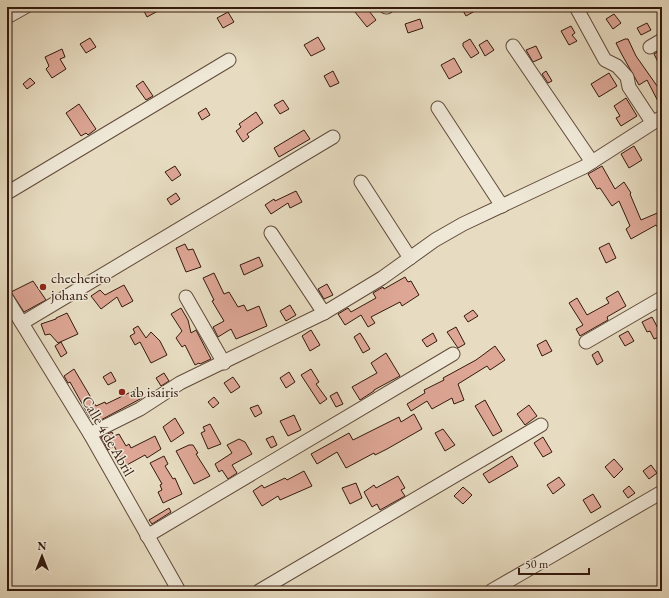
<svg xmlns="http://www.w3.org/2000/svg" width="669" height="598" font-family="'EB Garamond',serif">
<style>
.building{fill:#dda695;stroke:#34190d}
.lines{fill:none;stroke-linecap:round;stroke-linejoin:round}
.minor-casing{stroke:#614a3a;stroke-width:15}
.minor{stroke:#efe8d7;stroke-width:13}
.poi-dot{fill:#8f2418;stroke:#efe8d7;stroke-width:1.5}
.labels{text-anchor:middle;stroke-width:3;stroke-linejoin:round;paint-order:stroke}
.poi-label{font-size:15px;fill:#34190d;stroke:#efe8d7;text-anchor:start}
.street-label{font-size:15px;fill:#34190d;stroke:#efe8d7}
</style>
<rect width="100%" height="100%" fill="#e7dcc1"/>
<filter id="stains"><feTurbulence type="fractalNoise" baseFrequency=".005" numOctaves="4"/><feColorMatrix values="0 0 0 0 .2 0 0 0 0 .09 0 0 0 0 .02 0 0 0 .5 -.17"/></filter>
<radialGradient id="worn" r=".72"><stop offset=".6" stop-color="#630" stop-opacity="0"/><stop offset="1" stop-color="#630" stop-opacity=".3"/></radialGradient>
<g class="building">
<path d="M142 7H165L147 17Z"/>
<path d="M351 7H366L376 20 367 27Z"/>
<path d="M461 7H482L466 16Z"/>
<path d="M228 12 234 22 223 28 217 18Z"/>
<path d="M614 14 621 23 613 29 606 19Z"/>
<path d="M420 19 423 28 408 33 405 24Z"/>
<path d="M647 23 651 30 641 35 637 28Z"/>
<path d="M571 26 575 33 572 35 577 41 569 45 561 31Z"/>
<path d="M318 37 325 49 311 56 304 45Z"/>
<path d="M90 38 96 47 86 53 80 44Z"/>
<path d="M470 39 479 53 471 58 463 46V43Z"/>
<path d="M625 39H628L636 56 662 93V109L647 80 639 85 621 53 616 43Z"/>
<path d="M487 40 494 50 485 56 479 45Z"/>
<path d="M536 46 542 58 533 62 526 50Z"/>
<path d="M62 49 65 57 60 59 66 69 52 78 46 69 49 66 45 57Z"/>
<path d="M662 49V70L654 54Z"/>
<path d="M454 58 462 72 449 79 441 65Z"/>
<path d="M333 71 339 83 330 87 324 76Z"/>
<path d="M546 71 552 81 548 83 542 74Z"/>
<path d="M609 73 617 86 599 97 591 84Z"/>
<path d="M30 78 35 83 27 89 23 84Z"/>
<path d="M143 81 153 96 146 100 136 86Z"/>
<path d="M626 98 637 116 621 126 616 118 620 116 614 106Z"/>
<path d="M283 100 289 109 280 114 274 105Z"/>
<path d="M79 104 96 129 88 135 86 133 81 136 66 113Z"/>
<path d="M206 108 210 115 202 120 198 113Z"/>
<path d="M256 112 263 123 247 134 249 137 243 142 236 131 241 127 239 124Z"/>
<path d="M304 130 310 139 279 157 274 148Z"/>
<path d="M634 146 642 160 629 168 621 154Z"/>
<path d="M175 166 181 175 172 181 165 172Z"/>
<path d="M602 166 615 189 624 182 631 193 630 194 641 220 662 211V233L656 225 631 239 626 229 630 226 619 201 612 206 600 188 597 189 588 174Z"/>
<path d="M296 191 302 202 290 208 288 203 271 214 265 205 274 199 275 201Z"/>
<path d="M176 193 180 199 171 205 167 199Z"/>
<path d="M609 243 616 258 606 263 599 248Z"/>
<path d="M185 244 188 250 193 249 201 267 186 272 176 248Z"/>
<path d="M259 257 263 266 244 275 240 265Z"/>
<path d="M214 273 224 294 229 292 238 307 244 305 247 311 259 306 267 326 236 339 231 329 218 337 213 327 224 321 212 301 214 300 203 278Z"/>
<path d="M405 277 408 282 411 281 419 295 402 306 400 302 371 317 375 323 368 327 361 315 345 325 338 314 348 308 351 312 376 298 373 293 383 287 384 289Z"/>
<path d="M33 281 46 300 24 312 11 292Z"/>
<path d="M327 284 333 295 324 299 318 289Z"/>
<path d="M124 285 133 301 122 307 117 297 101 309 91 296 100 290 105 295Z"/>
<path d="M618 291 626 306 607 317 608 320 580 336 576 329 583 325 569 303 577 298 587 315 609 303 606 298Z"/>
<path d="M290 305 296 315 286 321 280 311Z"/>
<path d="M181 308 188 320 191 333 196 330 211 359 200 364 199 363 195 365 185 345 182 347 176 338 182 331 171 314Z"/>
<path d="M473 310 478 316 468 322 464 316Z"/>
<path d="M67 313 78 334 58 343 50 334 45 335 41 324 56 319V318Z"/>
<path d="M652 317 662 336 654 339 650 331 647 332 642 322Z"/>
<path d="M138 326 146 338 151 332 160 341 167 355 151 363 140 342 135 345 130 336 135 333 133 329Z"/>
<path d="M456 327 465 344 458 348 447 332Z"/>
<path d="M311 330 320 345 310 351 302 336Z"/>
<path d="M628 331 634 341 625 346 619 336Z"/>
<path d="M360 333 370 349 363 353 354 337Z"/>
<path d="M433 333 437 341 427 347 422 340Z"/>
<path d="M546 340 552 351 542 356 537 345Z"/>
<path d="M61 342 67 353 61 357 55 346Z"/>
<path d="M495 346 505 360 490 370 487 366 458 384 464 400 454 404 452 398 432 409 427 401 411 411 407 404 425 393 424 390 444 380 443 378 476 360Z"/>
<path d="M598 351 603 361 597 365 592 355Z"/>
<path d="M386 353 400 376 374 390V391L360 400 352 387 377 373 371 363Z"/>
<path d="M74 369 96 406 105 402 106 404 137 389 142 398 97 422 94 416 90 418 70 382 68 383 64 376Z"/>
<path d="M311 369 319 382 316 384 327 399 320 404 301 375Z"/>
<path d="M111 372 116 381 108 385 103 377Z"/>
<path d="M289 372 295 382 286 388 280 378Z"/>
<path d="M164 373 169 381 161 386 156 378Z"/>
<path d="M233 377 240 387 231 393 224 383Z"/>
<path d="M337 392 343 404 336 407 330 396Z"/>
<path d="M214 397 219 403 213 408 208 402Z"/>
<path d="M485 400 502 431 493 436 475 406Z"/>
<path d="M258 405 262 413 255 417 250 408Z"/>
<path d="M529 405 537 416 525 425 517 414Z"/>
<path d="M414 414 422 429 387 449 375 455 374 453 346 468 337 452 317 464 311 454 349 433 353 440 399 417 401 422Z"/>
<path d="M294 415 301 430 288 436 280 421Z"/>
<path d="M175 418 184 433 171 442 163 427Z"/>
<path d="M210 424 221 444 208 449 201 433 205 431 203 427Z"/>
<path d="M443 429 455 445 445 451 435 433Z"/>
<path d="M112 432 114 436 119 434 126 446 129 444 131 448 155 436 161 449 147 458 145 455 125 466 114 446 108 450 101 437Z"/>
<path d="M273 436 277 445 271 448 266 439Z"/>
<path d="M543 437 552 452 543 457 534 443Z"/>
<path d="M239 439 245 442 252 454 232 465 237 473 228 479 222 470 219 472 215 464 232 453 227 445Z"/>
<path d="M189 445H193L198 453 196 454 210 476 194 484 176 451Z"/>
<path d="M164 456 168 464 165 466 173 479 175 478 182 494 163 503 158 492 162 490 160 485 162 484 150 463Z"/>
<path d="M512 456 518 466 489 483 483 474Z"/>
<path d="M614 459 623 469 614 478 605 467Z"/>
<path d="M651 465 657 473 649 479 643 471Z"/>
<path d="M304 471 312 486 280 500 278 496 262 506 253 491 262 485 264 488 285 478 287 480Z"/>
<path d="M398 476 405 488 401 490 405 496 380 510 377 504 372 507 364 492 374 485 376 488Z"/>
<path d="M559 477 565 485 553 494 547 485Z"/>
<path d="M356 483 362 498 350 504 342 488Z"/>
<path d="M629 486 635 493 628 498 623 491Z"/>
<path d="M463 487 472 495 463 504 454 496Z"/>
<path d="M593 494 601 507 591 513 583 500Z"/>
<path d="M169 508 171 512 152 524 149 520Z"/>
</g>
<g class="lines">
<defs>
<g id="minor">
<path d="M386 7H387"/>
<path d="M576 7 605 60 617 66 627 77 629 87 652 122"/>
<path d="M7 17 25 7"/>
<path d="M513 46 592 162"/>
<path d="M650 47 662 40"/>
<path d="M438 108 502 206"/>
<path d="M361 182 410 258"/>
<path d="M7 193 229 60"/>
<path d="M271 233 324 313"/>
<path d="M186 297 224 363"/>
<path d="M7 299 90 434 179 591"/>
<path d="M22 323 333 137"/>
<path d="M586 342 662 298"/>
<path d="M90 434 140 409 180 383 324 313 382 278 435 240 463 224 584 167 662 117"/>
<path d="M147 536 453 354"/>
<path d="M259 591 541 425"/>
<path d="M491 591 662 492"/>
</g>
</defs>
<use href="#minor" class="minor-casing"/>
<use href="#minor" class="minor"/>
</g>
<g class="poi-dot">
<circle cx="43" cy="287" r="4"/>
<circle cx="122" cy="392" r="4"/>
</g>
<g class="labels">
<g class="poi-label">
<text x="51" y="283">checherito<tspan x="51" dy="17">johans</tspan></text>
<text x="130" y="397">ab isairis</text>
</g>
<g class="street-label">
<text transform="translate(108 436) rotate(60)" y="5">Calle 4 de Abril</text>
</g>
</g>
<rect width="669" height="598" fill="none" stroke="#e7dcc1" stroke-width="24"/>
<rect x="8" y="8" width="653" height="582" fill="none" stroke="#34190d" stroke-width="2"/>
<rect x="12" y="12" width="645" height="574" fill="none" stroke="#34190d"/>
<g transform="translate(42 556)" stroke="#efe8d7" stroke-width="3" paint-order="stroke">
<path d="M0-3L7 15L0 10L-7 15Z" fill="#34190d"/>
<text y="-6" font-size="11" font-weight="bold" text-anchor="middle" fill="#34190d">N</text>
</g>
<path d="M519 568v6h70v-6" fill="none" stroke="#34190d" stroke-width="2"/>
<text x="525" y="568" font-size="12" fill="#34190d" stroke="#efe8d7" stroke-width="3" paint-order="stroke">50 m</text>
<rect width="100%" height="100%" filter="url(#stains)"/>
<rect width="100%" height="100%" fill="url(#worn)"/>
</svg>
